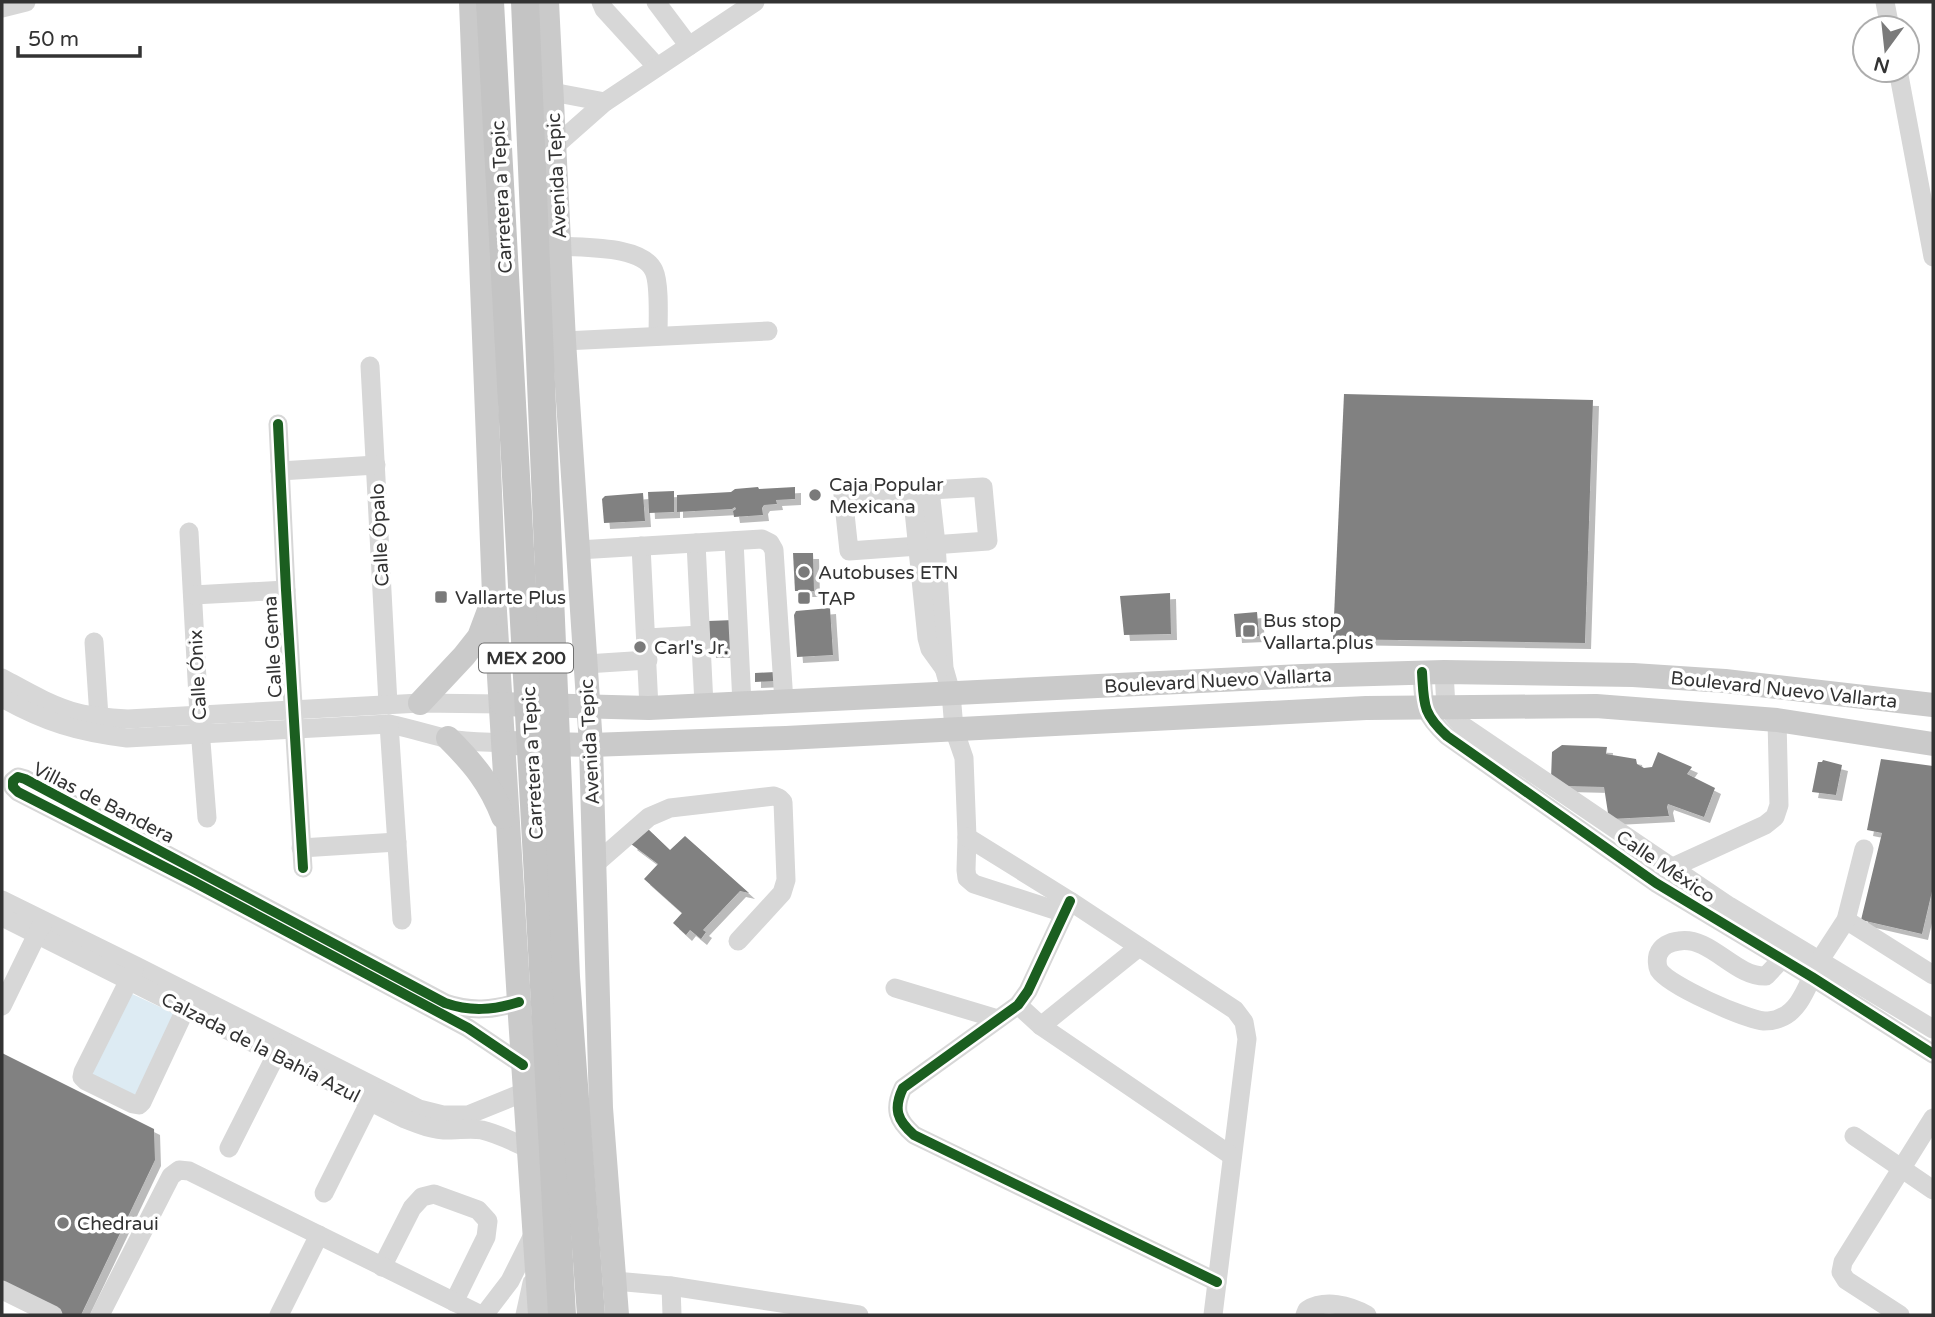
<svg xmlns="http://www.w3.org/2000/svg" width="1935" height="1317" font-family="'Varela Round',sans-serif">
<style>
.water{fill:#ddebf3}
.building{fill:#818181;filter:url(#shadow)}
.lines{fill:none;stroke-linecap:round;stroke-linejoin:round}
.minor{stroke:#d7d7d7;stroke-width:19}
.major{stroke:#cacaca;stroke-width:24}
.highway-bridge{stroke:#c4c4c4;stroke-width:28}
.cycleway-casing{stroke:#fff;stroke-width:15}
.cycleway{stroke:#1b5e20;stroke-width:10}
.poi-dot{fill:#7a7a7a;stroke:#fff;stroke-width:2.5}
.labels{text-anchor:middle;stroke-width:7;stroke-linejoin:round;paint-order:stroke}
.shield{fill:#fff;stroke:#707070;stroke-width:2}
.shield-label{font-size:18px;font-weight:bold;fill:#333}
.street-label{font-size:19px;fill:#333;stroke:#fff}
.poi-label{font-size:19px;fill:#333;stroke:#fff;text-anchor:start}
</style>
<defs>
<filter id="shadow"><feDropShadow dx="6" dy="6" stdDeviation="0" flood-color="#0004"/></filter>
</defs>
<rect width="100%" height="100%" fill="#fff"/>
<path class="water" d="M128 992 175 1014 136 1097 89 1073Z"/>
<g class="building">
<path d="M1344 394 1593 400 1585 643 1333 639Z"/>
<path d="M758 487 759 489 795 487V499L776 500 777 504 764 505 762 508 763 515 734 517 733 511 736 509 735 507 732 509 677 512V495L731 492 735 489Z"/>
<path d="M674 491V512L649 513 648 492Z"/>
<path d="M643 493 645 521 604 523 602 499 605 496Z"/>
<path d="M793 553H813L814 591H795Z"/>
<path d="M1170 593 1171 634 1124 635 1120 596Z"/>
<path d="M830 608 833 655 797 657 794 615 796 611Z"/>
<path d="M1257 612 1259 636 1236 637 1234 614Z"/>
<path d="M734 620 735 652H710L708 621Z"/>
<path d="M776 672 778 681 755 682V673Z"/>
<path d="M1562 745 1607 747 1606 754 1636 759 1637 764 1644 768 1652 767 1658 752 1692 767 1687 774 1715 788 1704 817 1668 804 1667 807 1669 816 1611 819 1608 813 1604 787 1563 786 1551 779 1552 752Z"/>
<path d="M1881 759 1933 766V887L1922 934 1861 920 1882 833 1867 830Z"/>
<path d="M1823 760 1842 765 1836 795 1812 792 1818 762H1822Z"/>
<path d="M647 828 670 850 685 836 749 893 740 891 703 930 706 932 701 939 690 930 686 935 673 923 682 913 644 879 658 864 631 844Z"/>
<path d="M2 1053 154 1129 155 1160 81 1315H61L2 1286Z"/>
</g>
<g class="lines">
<g class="minor">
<path d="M601 2 604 9 657 67"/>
<path d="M656 2 689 46"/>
<path d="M1885 2 1890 28"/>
<path d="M2 8 26 2"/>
<path d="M1898 70 1933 257"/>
<path d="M552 92 605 102"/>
<path d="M554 147 605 102 755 2"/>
<path d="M559 246C583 248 643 245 654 271 660 284 658 320 658 336"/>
<path d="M564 341 768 331"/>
<path d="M370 366 388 704"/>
<path d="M278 424 286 590 303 868"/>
<path d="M280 471 376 465"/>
<path d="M983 487 988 541 849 551 843 495Z"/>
<path d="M930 490 936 544 944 668 951 693 954 729 964 758 967 837 966 870 967 878 974 884 1064 913"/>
<path d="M912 491 927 638 930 649 943 667"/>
<path d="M189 532 199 716 207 818"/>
<path d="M734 541 742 704"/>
<path d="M696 543 704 705"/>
<path d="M641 546 649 708"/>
<path d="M578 550 762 539 770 543 774 550 784 702"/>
<path d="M193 595 286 590"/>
<path d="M647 638 700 635"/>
<path d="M94 642 99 717"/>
<path d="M586 664 648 660"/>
<path d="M1422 672C1424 704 1422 713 1447 736L1656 883 1812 977 1933 1054"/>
<path d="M1444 672 1446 707 1462 725 1729 906 1933 1029"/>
<path d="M2 678C26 691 51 706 78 713 94 717 111 718 128 719L420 703 502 704"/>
<path d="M2 698C45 722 77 732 127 738L389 724C409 728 428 734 448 739 467 742 486 742 504 743"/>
<path d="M389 724 402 920"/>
<path d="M967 837 1070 901 1235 1010 1244 1022 1247 1039 1213 1315"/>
<path d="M301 848 397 842"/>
<path d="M594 865 649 817 670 808 774 796 779 798 783 802 786 880 782 893 738 941"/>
<path d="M1671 868 1765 825 1775 817 1779 805 1777 720"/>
<path d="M2 900 136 966 419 1109 443 1115H468L525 1092"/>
<path d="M1070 901 1028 991 1018 1005 903 1088C893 1109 897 1120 914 1135L1217 1282"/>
<path d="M2 917 405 1119C420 1125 433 1130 449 1130 460 1130 471 1128 482 1130 499 1134 514 1142 529 1149"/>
<path d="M1846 920 1933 975"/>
<path d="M1782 959 1766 976C1734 977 1711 936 1679 941 1670 942 1661 946 1658 955 1657 959 1657 966 1659 970 1669 986 1745 1019 1764 1021 1769 1021 1776 1020 1780 1018 1797 1012 1805 992 1812 977"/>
<path d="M1814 969 1846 920 1864 849"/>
<path d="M134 970 83 1072 82 1077 86 1081 133 1104 139 1105 142 1102 186 1008"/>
<path d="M895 988 998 1019"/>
<path d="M519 1002C493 1010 471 1012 445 1003L25 779 18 777 13 781V787L18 792 194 882 468 1028 523 1065"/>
<path d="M1018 1005 1041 1026 1232 1156"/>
<path d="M2 1006 43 922"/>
<path d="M1041 1026 1139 947"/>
<path d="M1854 1136 1933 1190"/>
<path d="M229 1148 282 1043"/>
<path d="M324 1193 375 1091"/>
<path d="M382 1267 412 1208 422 1197 434 1194 478 1210 488 1221 486 1237 454 1302"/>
<path d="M615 1281 671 1286 859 1315"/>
<path d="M671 1286 672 1315"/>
<path d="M2 1290 53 1315"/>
<path d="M100 1315 171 1176 179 1170 189 1171 481 1315"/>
<path d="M279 1315 319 1235"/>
<path d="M484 1315 510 1281 535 1231"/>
<path d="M525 1315 532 1283"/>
<path d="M1305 1315 1307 1310C1325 1299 1349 1305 1367 1315"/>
<path d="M1900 1315 1846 1280 1841 1272 1843 1262 1933 1118"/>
</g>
<g class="major">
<path d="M471 2 494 595 519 1002 540 1315"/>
<path d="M547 2 564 341 591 745 601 1108 617 1315"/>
<path d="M420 703 464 656 479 637 491 605"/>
<path d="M502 704 649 708 1302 676 1444 672 1633 675 1725 681 1933 705"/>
<path d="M448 738C473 763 490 783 503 817"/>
<path d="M504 743 591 745 786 738 1366 708 1596 706 1777 720 1933 744"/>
</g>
<g class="highway-bridge">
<path d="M490 2 562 1315"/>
<path d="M525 2 566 977 591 1315"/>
</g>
<defs>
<g id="cycleway">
<path d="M278 424 286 590 303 868"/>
<path d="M1422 672C1424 704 1422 713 1447 736L1656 883 1812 977 1933 1054"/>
<path d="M1070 901 1028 991 1018 1005 903 1088C893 1109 897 1120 914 1135L1217 1282"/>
<path d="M519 1002C493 1010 471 1012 445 1003L25 779 18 777 13 781V787L18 792 194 882 468 1028 523 1065"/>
</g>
</defs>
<use href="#cycleway" class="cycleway-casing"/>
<use href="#cycleway" class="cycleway"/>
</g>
<g class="poi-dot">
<circle cx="815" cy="495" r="7"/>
<circle cx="804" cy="572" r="7"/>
<rect x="434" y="590" width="14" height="14" rx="3.5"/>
<rect x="797" y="591" width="14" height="14" rx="3.5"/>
<rect x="1242" y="624" width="14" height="14" rx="3.5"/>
<circle cx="640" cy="647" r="7"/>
<circle cx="63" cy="1223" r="7"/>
</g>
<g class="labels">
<rect class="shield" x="479" y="643.5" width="94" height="29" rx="5"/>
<g class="shield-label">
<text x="526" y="664">MEX 200</text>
</g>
<g class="street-label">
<text transform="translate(556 176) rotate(-93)" y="7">Avenida Tepic</text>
<text transform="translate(501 197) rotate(-93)" y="7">Carretera a Tepic</text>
<text transform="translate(379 535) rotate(-93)" y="7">Calle Ópalo</text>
<text transform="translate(272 647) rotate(-93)" y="7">Calle Gema</text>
<text transform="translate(197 675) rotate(-93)" y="7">Calle Ónix</text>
<text transform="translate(1218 680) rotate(-3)" y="7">Boulevard Nuevo Vallarta</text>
<text transform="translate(1784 689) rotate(6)" y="7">Boulevard Nuevo Vallarta</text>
<text transform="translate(589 742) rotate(-93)" y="7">Avenida Tepic</text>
<text transform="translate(532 763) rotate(-93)" y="7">Carretera a Tepic</text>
<text transform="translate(104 802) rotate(27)" y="7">Villas de Bandera</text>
<text transform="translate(1666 866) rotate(34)" y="7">Calle México</text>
<text transform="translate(261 1047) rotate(27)" y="7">Calzada de la Bahía Azul</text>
</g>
<g class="poi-label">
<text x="829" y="491">Caja Popular<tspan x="829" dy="22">Mexicana</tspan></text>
<text x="818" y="579">Autobuses ETN</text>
<text x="455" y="604">Vallarte Plus</text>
<text x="818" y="605">TAP</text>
<text x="1263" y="627">Bus stop<tspan x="1263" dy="22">Vallarta.plus</tspan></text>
<text x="654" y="654">Carl's Jr.</text>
<text x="77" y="1230">Chedraui</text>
</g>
</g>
<rect width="1935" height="1317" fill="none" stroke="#333333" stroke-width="7"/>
<g transform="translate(1886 49) rotate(195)"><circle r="33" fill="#ffffff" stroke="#adadad" stroke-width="2"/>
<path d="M0-5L12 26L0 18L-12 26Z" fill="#7a7a7a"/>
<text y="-10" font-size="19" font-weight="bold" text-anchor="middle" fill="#333333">N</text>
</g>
<path d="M18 46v10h122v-10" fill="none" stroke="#333333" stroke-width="3.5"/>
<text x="28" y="46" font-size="21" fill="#333333" stroke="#ffffff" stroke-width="5" paint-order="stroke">50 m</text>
</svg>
